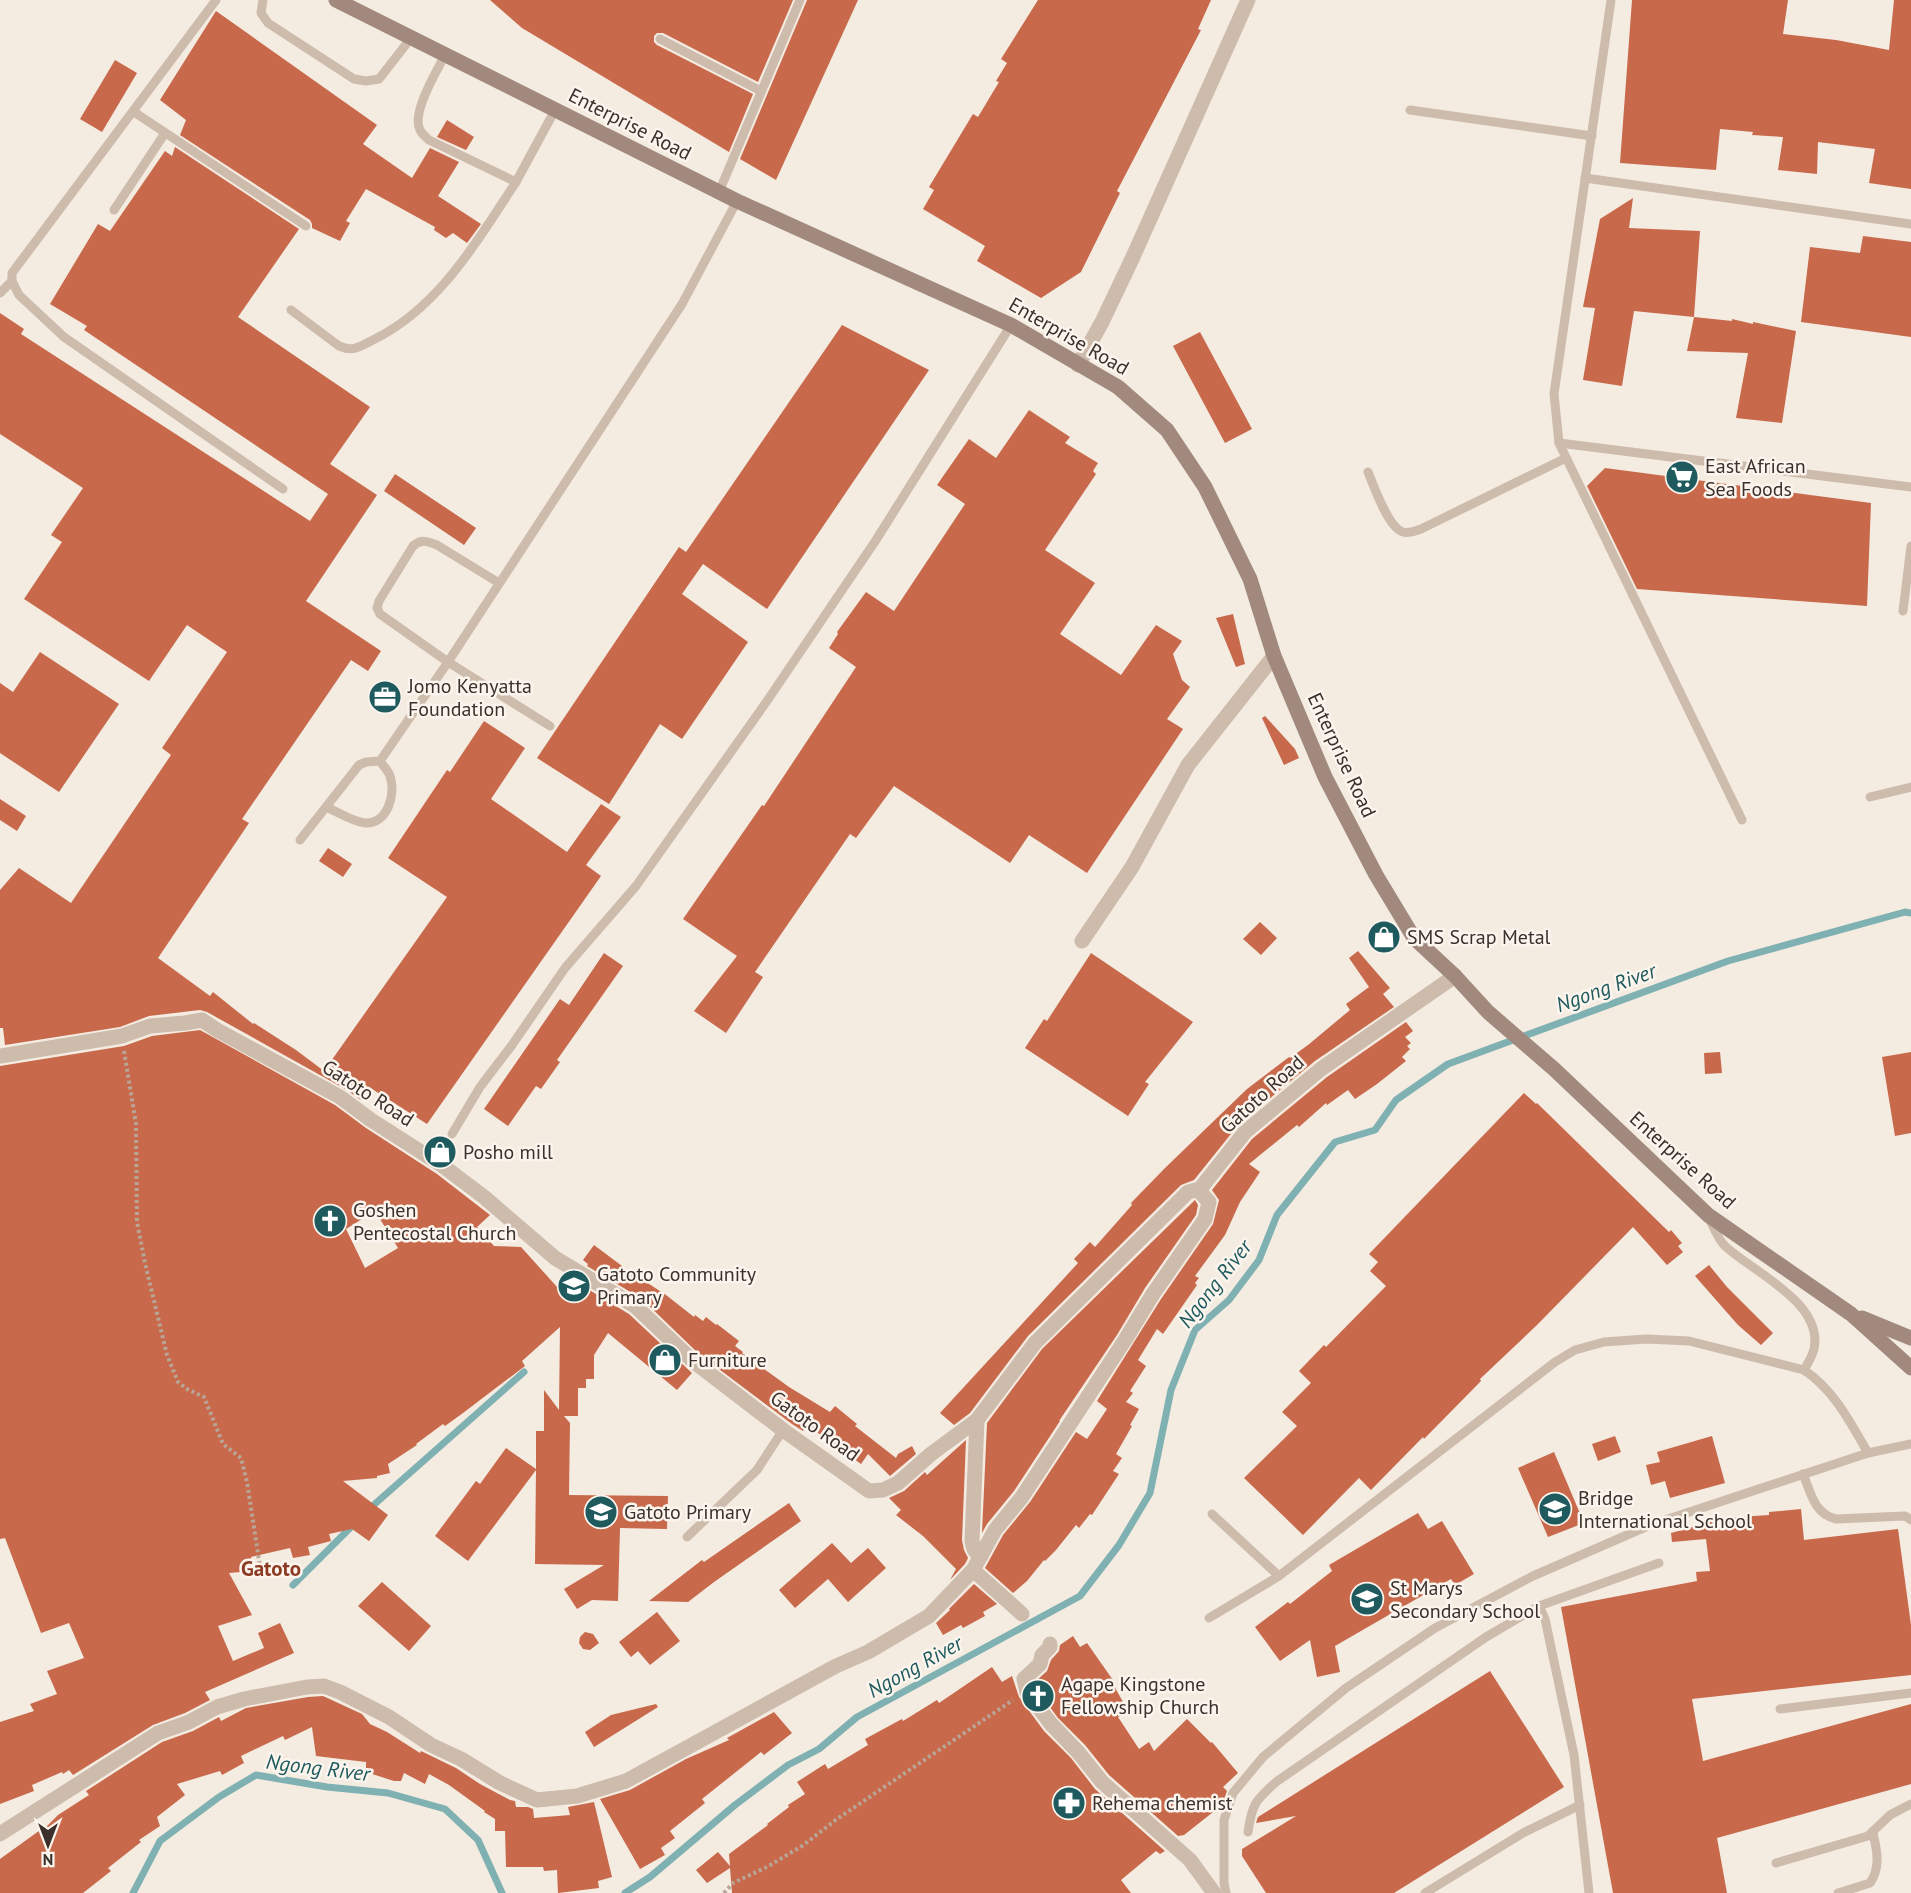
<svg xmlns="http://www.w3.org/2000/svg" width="1911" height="1893" font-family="'PT Sans',sans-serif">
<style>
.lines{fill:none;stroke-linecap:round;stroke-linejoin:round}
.stream{stroke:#7fb0b2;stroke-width:7}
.building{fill:#c8694b;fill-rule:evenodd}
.path{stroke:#b9a596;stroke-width:4;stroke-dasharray:3 3;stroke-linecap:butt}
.lane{stroke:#cdbbac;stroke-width:9}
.street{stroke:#cdbbac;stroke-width:15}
.secondary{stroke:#a18a7d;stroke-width:15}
.labels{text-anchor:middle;stroke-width:5;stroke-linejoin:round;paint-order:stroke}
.street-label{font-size:20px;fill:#3b302b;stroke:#fbf5ee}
.poi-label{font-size:20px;fill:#3b302b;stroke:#fbf5ee;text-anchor:start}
.water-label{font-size:21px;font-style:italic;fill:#1f5a5e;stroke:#fbf5ee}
.neighbourhood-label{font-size:21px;font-weight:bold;fill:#8c3b22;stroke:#fbf5ee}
</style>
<rect width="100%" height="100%" fill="#f4ebe1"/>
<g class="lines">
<g class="stream">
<path d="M368 1510 524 1372"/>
<path d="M293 1585 354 1524"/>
<path d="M133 1893 160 1841 219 1797 256 1775 327 1787 388 1793 445 1809 478 1840 502 1893"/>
<path d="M625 1893 650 1877 735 1805 788 1765 819 1749 857 1717 1080 1596 1119 1545 1150 1493 1171 1390 1195 1330 1229 1300 1259 1260 1277 1215 1335 1142 1375 1130 1396 1100 1448 1064 1728 961 1905 912 1911 913"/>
</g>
</g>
<g class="building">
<path d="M490 0H793L758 82 663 33H657L654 36V42L657 45 753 94 729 152 522 28Z"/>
<path d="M807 0H858L776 180 740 159Z"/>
<path d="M1038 0H1211L1198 29 1201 30 1117 191 1120 193 1081 272 1041 298 977 261 985 246 923 209 934 190 929 187 973 114 978 117 999 82 996 81 1007 63 1001 59Z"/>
<path d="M1632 0H1788L1783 34 1836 40 1889 50 1894 0H1911V189L1869 183 1875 149 1818 142 1817 174 1778 170 1783 137 1752 135 1753 132 1720 129 1716 170 1620 163Z"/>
<path d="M216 11 377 125 363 144 412 178 430 148 459 162 438 196 481 224 467 243 453 233 446 238 434 230 435 227 366 189 346 221 350 223 340 241 312 228V224L310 220 180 135 186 120 160 100Z"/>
<path d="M115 60 137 73 102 132 80 119Z"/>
<path d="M447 120 474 137 466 150 437 137Z"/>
<path d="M175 147 299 229 238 317 370 407 330 464 377 495 306 601 381 651 368 671 351 660 242 819 249 823 158 958 210 996 213 992 253 1024 254 1023 296 1050 324 1071 447 897 388 858 447 770 450 772 484 721 525 748 491 799 567 852 601 804 621 817 586 865 601 876 427 1124 369 1087 361 1100 345 1089 207 1012 200 1010 149 1016 120 1027 5 1045 3 1028H0V890L19 868 71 903 171 755 162 748 227 652 187 625 149 681 24 599 62 542 51 535 83 488 0 434V313L24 329 21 334 310 521 328 494 84 330 87 326 50 304 98 224 110 231 165 151 172 156Z"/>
<path d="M1633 198 1629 228 1700 231 1694 317 1634 311 1622 386 1583 380 1595 308 1583 307 1600 219Z"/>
<path d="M1863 236 1911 242V337L1801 322 1810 247 1860 253Z"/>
<path d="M1694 317 1732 321V319L1753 324V322L1796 331 1782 423 1736 418 1748 353 1687 351Z"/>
<path d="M842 325 929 370 767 609 703 564 682 594 748 642 682 739 660 724 609 804 537 758 679 547 686 552Z"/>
<path d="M1200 332 1252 429 1225 443 1173 346Z"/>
<path d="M1029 410 1070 437 1065 443 1098 463 1093 471 1096 474 1045 550 1095 583 1060 634 1121 675 1156 625 1182 641 1173 654 1182 680 1190 687 1167 719 1183 729 1087 873 1029 835 1010 863 894 786 856 838 850 834 755 972 763 977 726 1033 694 1011 737 956 683 919 762 805 764 806 856 667 829 648 838 634 837 632 866 592 894 611 965 504 937 485 969 439 996 458Z"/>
<path d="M1605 468 1871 503 1867 606 1637 589 1587 486Z"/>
<path d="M395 474 476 528 464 545 384 491Z"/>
<path d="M1233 614 1245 664 1236 667 1216 618Z"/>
<path d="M40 652 119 704 59 792 0 753V683L13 692Z"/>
<path d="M1265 716 1295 749 1299 758 1284 765 1262 718Z"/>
<path d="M0 799 26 816 17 831 0 820Z"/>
<path d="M328 848 352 864 343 877 319 861Z"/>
<path d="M1260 922 1277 938 1261 955 1243 939Z"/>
<path d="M1358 951 1390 988 1383 994 1394 1007 1315 1061 1239 1124 1194 1180 1181 1185 1028 1336 970 1413 954 1425 940 1413 1078 1263 1074 1259 1090 1242 1095 1247 1132 1205 1131 1203 1165 1168 1247 1089 1289 1057 1290 1058 1308 1045 1350 1010 1346 1004 1369 987 1349 958Z"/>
<path d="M604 953 623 966 557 1060 560 1062 541 1089 536 1086 508 1126 484 1109 560 999 569 1005Z"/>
<path d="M1091 953 1193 1022 1145 1082 1149 1084 1128 1116 1025 1048 1044 1019 1047 1021Z"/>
<path d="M1406 1022 1413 1031 1405 1037 1411 1043 1407 1046 1410 1049 1402 1057 1406 1061 1377 1084 1355 1099 1348 1090 1327 1105 1326 1103 1299 1127 1297 1125 1249 1164 1260 1172 1240 1202 1225 1235 1195 1276 1199 1278 1195 1283 1197 1285 1163 1334 1157 1329 1138 1360 1146 1366 1130 1391 1133 1393 1126 1402 1139 1409 1130 1425 1132 1426 1116 1454 1122 1458 1113 1471 1119 1474 1092 1515 1090 1514 1079 1528 1076 1525 1056 1550 1045 1561 1044 1560 1027 1581 1013 1593 985 1568 1003 1535 1030 1502 1076 1432 1087 1439 1107 1409 1097 1401 1161 1299 1213 1224 1219 1200 1212 1190 1252 1139 1327 1077Z"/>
<path d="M200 1030 335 1105 366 1128 437 1174 490 1215 477 1227 494 1246 521 1247 567 1298 576 1282 629 1314 692 1373 677 1390 608 1333 594 1355V1379H586V1388H578V1416H564L570 1423 569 1495 668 1496 667 1529 620 1528 618 1601 592 1600 577 1609 564 1589 604 1565 535 1564 536 1470 468 1561 435 1536 476 1481 480 1484 506 1448 536 1469V1431H544V1390L559 1410 560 1327 522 1361 525 1366 463 1413 445 1426 443 1424 416 1444 417 1445 388 1464 390 1473 377 1476V1478L343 1481 388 1515 369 1541 352 1529 329 1534 331 1541 308 1547 310 1555 293 1558 290 1548 251 1557 252 1571 229 1573 252 1615 218 1626 233 1661 264 1648 258 1633 280 1623 294 1653 205 1692 210 1700 185 1713 153 1725 73 1775 69 1770 63 1774 62 1772 32 1785 34 1791 0 1804V1722L34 1711 30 1704 57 1694 47 1671 84 1658 69 1623 41 1633 5 1538 0 1539V1066L124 1046 152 1036ZM375 1211 398 1248 365 1268 346 1229Z"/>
<path d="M1720 1052 1722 1073 1705 1074 1704 1053Z"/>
<path d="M1911 1052V1133L1895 1136 1882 1057Z"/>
<path d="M1524 1093 1536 1104 1537 1103 1669 1232 1671 1230 1682 1243 1678 1246 1683 1252 1667 1265 1633 1227 1538 1324 1480 1379 1481 1381 1424 1439 1423 1437 1371 1490 1359 1478 1303 1535 1244 1478 1297 1426 1282 1412 1311 1383 1299 1371 1324 1345 1326 1347 1386 1286 1370 1271 1378 1262 1369 1254Z"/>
<path d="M1195 1200 1198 1205 1196 1215 1145 1288 1117 1335 1059 1421H1060L1014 1491 987 1524 982 1533 987 1423 1042 1349Z"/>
<path d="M594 1245 642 1281 643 1280 666 1295 694 1317 695 1315 703 1321 706 1317 716 1325 717 1324 739 1341 735 1346 743 1352 742 1353 789 1387 830 1412 835 1406 857 1424 855 1426 896 1458 898 1454 912 1446 916 1454 890 1476 868 1454 861 1464 807 1425 803 1431 792 1424 699 1354 642 1299 587 1266 588 1264 583 1260Z"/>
<path d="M1709 1265 1727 1287 1773 1333 1761 1345 1738 1325 1695 1276Z"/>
<path d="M1615 1436 1621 1452 1598 1461 1592 1444Z"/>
<path d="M1712 1436 1725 1483 1670 1498 1665 1481 1651 1485 1646 1465 1660 1462 1657 1452Z"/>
<path d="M966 1440 962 1540 964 1550 968 1558 965 1564 950 1580 956 1569 923 1536 896 1515 901 1510 889 1498 904 1491 925 1472 927 1475Z"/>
<path d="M1554 1452 1584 1523 1548 1537 1518 1468Z"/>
<path d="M789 1503 801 1521 714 1582 688 1602 649 1601 702 1560 704 1562Z"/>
<path d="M1801 1509 1804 1540 1898 1529 1911 1625V1675L1692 1699 1703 1761 1911 1704V1784L1717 1838 1727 1893H1613L1561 1607 1697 1581 1696 1572 1710 1571 1706 1539 1672 1542 1671 1533 1725 1518 1769 1515V1512Z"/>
<path d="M1418 1513 1428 1529 1442 1521 1474 1574 1455 1585 1451 1579 1335 1646 1340 1672 1317 1677 1310 1640 1280 1661 1255 1627 1288 1602 1290 1604 1332 1571 1329 1565Z"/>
<path d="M832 1543 851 1563 868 1548 886 1568 848 1602 828 1579 795 1608 779 1590Z"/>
<path d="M382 1582 431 1626 409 1651 358 1606Z"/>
<path d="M974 1584 997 1604 983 1612 985 1616 963 1628 961 1625 943 1635 936 1623 950 1610 949 1609Z"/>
<path d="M657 1612 680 1641 650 1665 638 1651 631 1657 619 1642Z"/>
<path d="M585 1632 593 1634 599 1643 590 1650 583 1649 579 1643 580 1637Z"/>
<path d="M1073 1636 1080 1647 1087 1643 1115 1683 1113 1684 1128 1711 1118 1717 1139 1749 1149 1742 1154 1751 1187 1719 1211 1743 1212 1742 1238 1773 1223 1787 1227 1791 1222 1805 1184 1835 1178 1836 1109 1775 1085 1745 1058 1718 1036 1688 1035 1682 1047 1671 1051 1660 1059 1651 1060 1645Z"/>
<path d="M992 1667 1002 1682 1012 1676 1019 1697 1044 1731 1071 1758 1095 1789 1165 1851 1160 1854 1156 1851 1121 1880 1131 1893H732L730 1868 707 1883 696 1870 718 1852 730 1866 729 1854 768 1825 767 1824 789 1807 788 1805 805 1794 797 1782 825 1764 828 1769 868 1745 865 1739 902 1719 903 1721 937 1700 939 1703Z"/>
<path d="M1490 1671 1564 1787 1394 1893H1266L1242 1856V1849L1296 1816 1256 1823 1258 1817Z"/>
<path d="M323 1696 362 1714 370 1724 387 1732 420 1753 421 1751 456 1768 480 1784 510 1800 515 1801 516 1807H528L533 1809 534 1818 570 1815 568 1807 594 1802 612 1877 598 1881 599 1888 558 1893 557 1870 544 1871 543 1867H506L505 1831H495V1819L484 1812 485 1811 449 1785 429 1774 425 1784 404 1773 401 1781H394L366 1772V1762L316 1756 312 1727 285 1740 283 1736 241 1756 244 1763 222 1775 220 1771 177 1784 185 1795 157 1817 160 1826 139 1840 141 1842 108 1868 111 1871 83 1893H0V1859L43 1828 44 1829 58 1815 89 1795 86 1791 162 1742 193 1731 219 1717 221 1721 246 1708 308 1697Z"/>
<path d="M656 1704 658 1707 594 1747 585 1732 611 1715Z"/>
<path d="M774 1712 792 1733 764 1755 761 1752 702 1799 705 1803 670 1831 675 1838 661 1848 665 1855 640 1869 600 1799 630 1790 686 1759 729 1740 727 1738Z"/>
</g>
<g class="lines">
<g class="path">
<path d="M124 1051 136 1124 137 1222 145 1263 167 1355 178 1382 187 1389 204 1397 223 1444 241 1458 247 1482 261 1573"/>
<path d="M724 1893 733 1883 767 1867 802 1846 837 1819 1013 1700"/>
</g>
<g class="lane">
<path d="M216 0 12 273V281L19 295 64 337 283 489"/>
<path d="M263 0 261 13 268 23 354 79 366 81 379 79 411 38"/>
<path d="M1611 0 1554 394 1559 443 1742 820"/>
<path d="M660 39 761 91"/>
<path d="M445 55C437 71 411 113 420 130 421 133 426 137 429 140L516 182 555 110"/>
<path d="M1410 110 1592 136"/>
<path d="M134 112 306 226"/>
<path d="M1585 178 1911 224"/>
<path d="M719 192 800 0"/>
<path d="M114 210 165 133"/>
<path d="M0 293 12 281"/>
<path d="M291 310 339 346C353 352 359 347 373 340 439 308 477 241 516 182"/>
<path d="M1559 443 1911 487"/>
<path d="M1368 472C1374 486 1388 528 1403 532 1409 534 1415 531 1421 529L1566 458"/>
<path d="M499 583 437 545C427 541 421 539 413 546L379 601 377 608 380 614 448 662 550 726"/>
<path d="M1903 611 1911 546"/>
<path d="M1870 797 1911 787"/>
<path d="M326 807C338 812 353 822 365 823 388 824 396 794 390 776 388 770 383 766 380 761"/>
<path d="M300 840 359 765 366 762 380 761 448 662 682 304 737 201"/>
<path d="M452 1134 480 1087 512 1045 565 968 636 886 767 701 876 540 1011 325"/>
<path d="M1709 1218C1714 1228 1718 1239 1725 1246 1753 1272 1824 1303 1814 1349 1812 1357 1808 1363 1804 1370"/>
<path d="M1803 1474C1811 1493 1814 1514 1836 1519L1905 1516 1911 1520"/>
<path d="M1212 1514 1279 1576"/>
<path d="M687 1537 757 1470 783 1430"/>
<path d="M1539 1606 1545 1619 1574 1755 1589 1893"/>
<path d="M1209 1618 1279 1576 1555 1362 1575 1350 1604 1342 1646 1339 1689 1341 1804 1370C1834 1390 1850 1422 1868 1453"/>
<path d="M1780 1709 1911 1693"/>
<path d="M1248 1832C1252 1804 1255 1801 1276 1782L1486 1637 1539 1606 1659 1563"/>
<path d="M1776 1863 1868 1836 1890 1815 1911 1804"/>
<path d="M1226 1893 1224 1883V1820L1233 1793 1263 1757 1346 1688 1435 1628 1533 1576 1650 1525 1868 1453 1911 1444"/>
<path d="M1425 1893 1523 1833 1580 1805"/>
<path d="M1838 1893 1870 1883C1881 1867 1877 1851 1873 1833"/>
</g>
<g class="street">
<path d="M1078 365 1102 322 1132 259 1248 0"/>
<path d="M1082 941 1132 867 1188 765 1274 656"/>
<path d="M0 1056 122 1036 150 1026 185 1023 202 1020 217 1030 340 1097 371 1120 443 1166 484 1197 555 1258 635 1306 693 1361 783 1430 869 1491 883 1490 898 1483 931 1454 977 1420 1035 1343 1188 1192 1200 1189 1245 1132 1321 1069 1455 976"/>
<path d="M977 1420 972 1540C973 1548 974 1552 981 1556"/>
<path d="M973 1570 1022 1614"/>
<path d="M1050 1644V1647L1042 1655 1040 1664 1024 1679 1027 1692 1051 1724 1078 1752 1102 1782 1190 1860 1214 1893"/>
<path d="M0 1834 158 1733 189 1722 217 1707 244 1699 307 1687 324 1686 340 1692 389 1717 431 1745 461 1759 500 1783 537 1800 577 1796 626 1781 836 1666 868 1652 929 1616 973 1570 995 1530 1022 1497 1125 1340 1153 1294 1205 1219 1209 1202 1201 1193 1200 1189"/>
</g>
<g class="secondary">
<path d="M336 0 737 201 1011 325 1118 387 1167 430 1205 487 1250 579 1274 656 1325 777 1376 875 1414 938 1455 976 1488 1012 1554 1069 1708 1215 1851 1314 1911 1368"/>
<path d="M1862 1318 1911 1338"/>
</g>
</g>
<defs>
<symbol id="supermarket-disc" viewBox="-11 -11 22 22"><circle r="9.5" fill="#1f5a5e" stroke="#fbf5ee"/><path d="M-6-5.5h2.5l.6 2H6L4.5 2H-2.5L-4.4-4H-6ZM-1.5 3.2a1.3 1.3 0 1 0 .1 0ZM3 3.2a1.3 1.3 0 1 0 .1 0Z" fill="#fff"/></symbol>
<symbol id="office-disc" viewBox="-11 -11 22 22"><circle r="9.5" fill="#1f5a5e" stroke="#fbf5ee"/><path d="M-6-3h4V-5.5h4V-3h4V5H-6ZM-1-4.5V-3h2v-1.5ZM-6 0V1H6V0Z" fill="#fff"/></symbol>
<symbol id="shop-disc" viewBox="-11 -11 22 22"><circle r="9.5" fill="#1f5a5e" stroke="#fbf5ee"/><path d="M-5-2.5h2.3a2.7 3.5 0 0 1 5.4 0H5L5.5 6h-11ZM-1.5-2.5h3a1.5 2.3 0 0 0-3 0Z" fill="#fff"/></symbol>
<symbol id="church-disc" viewBox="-11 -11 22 22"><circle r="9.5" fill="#1f5a5e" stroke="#fbf5ee"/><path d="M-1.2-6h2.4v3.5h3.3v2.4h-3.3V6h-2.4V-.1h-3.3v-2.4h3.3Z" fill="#fff"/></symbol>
<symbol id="school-disc" viewBox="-11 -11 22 22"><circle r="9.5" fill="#1f5a5e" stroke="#fbf5ee"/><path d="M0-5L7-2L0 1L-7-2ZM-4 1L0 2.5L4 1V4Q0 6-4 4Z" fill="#fff"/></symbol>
<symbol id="pharmacy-disc" viewBox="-11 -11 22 22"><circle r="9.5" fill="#1f5a5e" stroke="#fbf5ee"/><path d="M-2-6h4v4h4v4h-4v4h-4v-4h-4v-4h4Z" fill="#fff"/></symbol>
</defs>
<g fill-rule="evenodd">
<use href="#supermarket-disc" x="1663" y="458" width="38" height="38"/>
<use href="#office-disc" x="366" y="678" width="38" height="38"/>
<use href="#shop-disc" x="1365" y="918" width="38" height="38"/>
<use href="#shop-disc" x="421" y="1133" width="38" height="38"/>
<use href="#church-disc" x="311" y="1202" width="38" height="38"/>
<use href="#school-disc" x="555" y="1267" width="38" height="38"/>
<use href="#shop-disc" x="646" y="1341" width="38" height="38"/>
<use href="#school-disc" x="1536" y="1490" width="38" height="38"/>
<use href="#school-disc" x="582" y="1493" width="38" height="38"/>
<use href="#school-disc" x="1348" y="1580" width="38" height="38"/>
<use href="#church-disc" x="1019" y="1677" width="38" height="38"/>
<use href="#pharmacy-disc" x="1050" y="1784" width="38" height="38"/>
</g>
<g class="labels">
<g class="street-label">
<text transform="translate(630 124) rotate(27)" y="7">Enterprise Road</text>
<text transform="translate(1069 336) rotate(30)" y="7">Enterprise Road</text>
<text transform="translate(1342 755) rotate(65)" y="7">Enterprise Road</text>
<text transform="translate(368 1093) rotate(33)" y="7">Gatoto Road</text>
<text transform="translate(1262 1094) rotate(-42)" y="7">Gatoto Road</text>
<text transform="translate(1683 1160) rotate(42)" y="7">Enterprise Road</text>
<text transform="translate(815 1426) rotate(36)" y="7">Gatoto Road</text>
</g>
<g class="poi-label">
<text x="1705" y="473">East African<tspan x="1705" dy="23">Sea Foods</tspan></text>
<text x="408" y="693">Jomo Kenyatta<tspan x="408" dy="23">Foundation</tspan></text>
<text x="1407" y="944">SMS Scrap Metal</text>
<text x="463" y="1159">Posho mill</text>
<text x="353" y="1217">Goshen<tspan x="353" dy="23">Pentecostal Church</tspan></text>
<text x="597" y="1281">Gatoto Community<tspan x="597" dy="23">Primary</tspan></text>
<text x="688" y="1367">Furniture</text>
<text x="1578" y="1505">Bridge<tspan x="1578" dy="23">International School</tspan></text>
<text x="624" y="1519">Gatoto Primary</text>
<text x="1390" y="1595">St Marys<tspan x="1390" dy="23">Secondary School</tspan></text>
<text x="1061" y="1691">Agape Kingstone<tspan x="1061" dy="23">Fellowship Church</tspan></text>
<text x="1092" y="1810">Rehema chemist</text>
</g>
<g class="water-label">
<text transform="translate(1606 988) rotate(-20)" y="7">Ngong River</text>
<text transform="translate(1215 1284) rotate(-52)" y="7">Ngong River</text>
<text transform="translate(915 1667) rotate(-29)" y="7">Ngong River</text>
<text transform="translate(318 1768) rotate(7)" y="7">Ngong River</text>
</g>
<g class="neighbourhood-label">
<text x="271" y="1576">Gatoto</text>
</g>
</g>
<g transform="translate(48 1845) rotate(180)" stroke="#fbf5ee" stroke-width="4.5" paint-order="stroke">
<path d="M0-4.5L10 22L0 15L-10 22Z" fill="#3b302b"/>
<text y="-9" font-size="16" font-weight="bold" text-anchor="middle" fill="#3b302b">N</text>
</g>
</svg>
